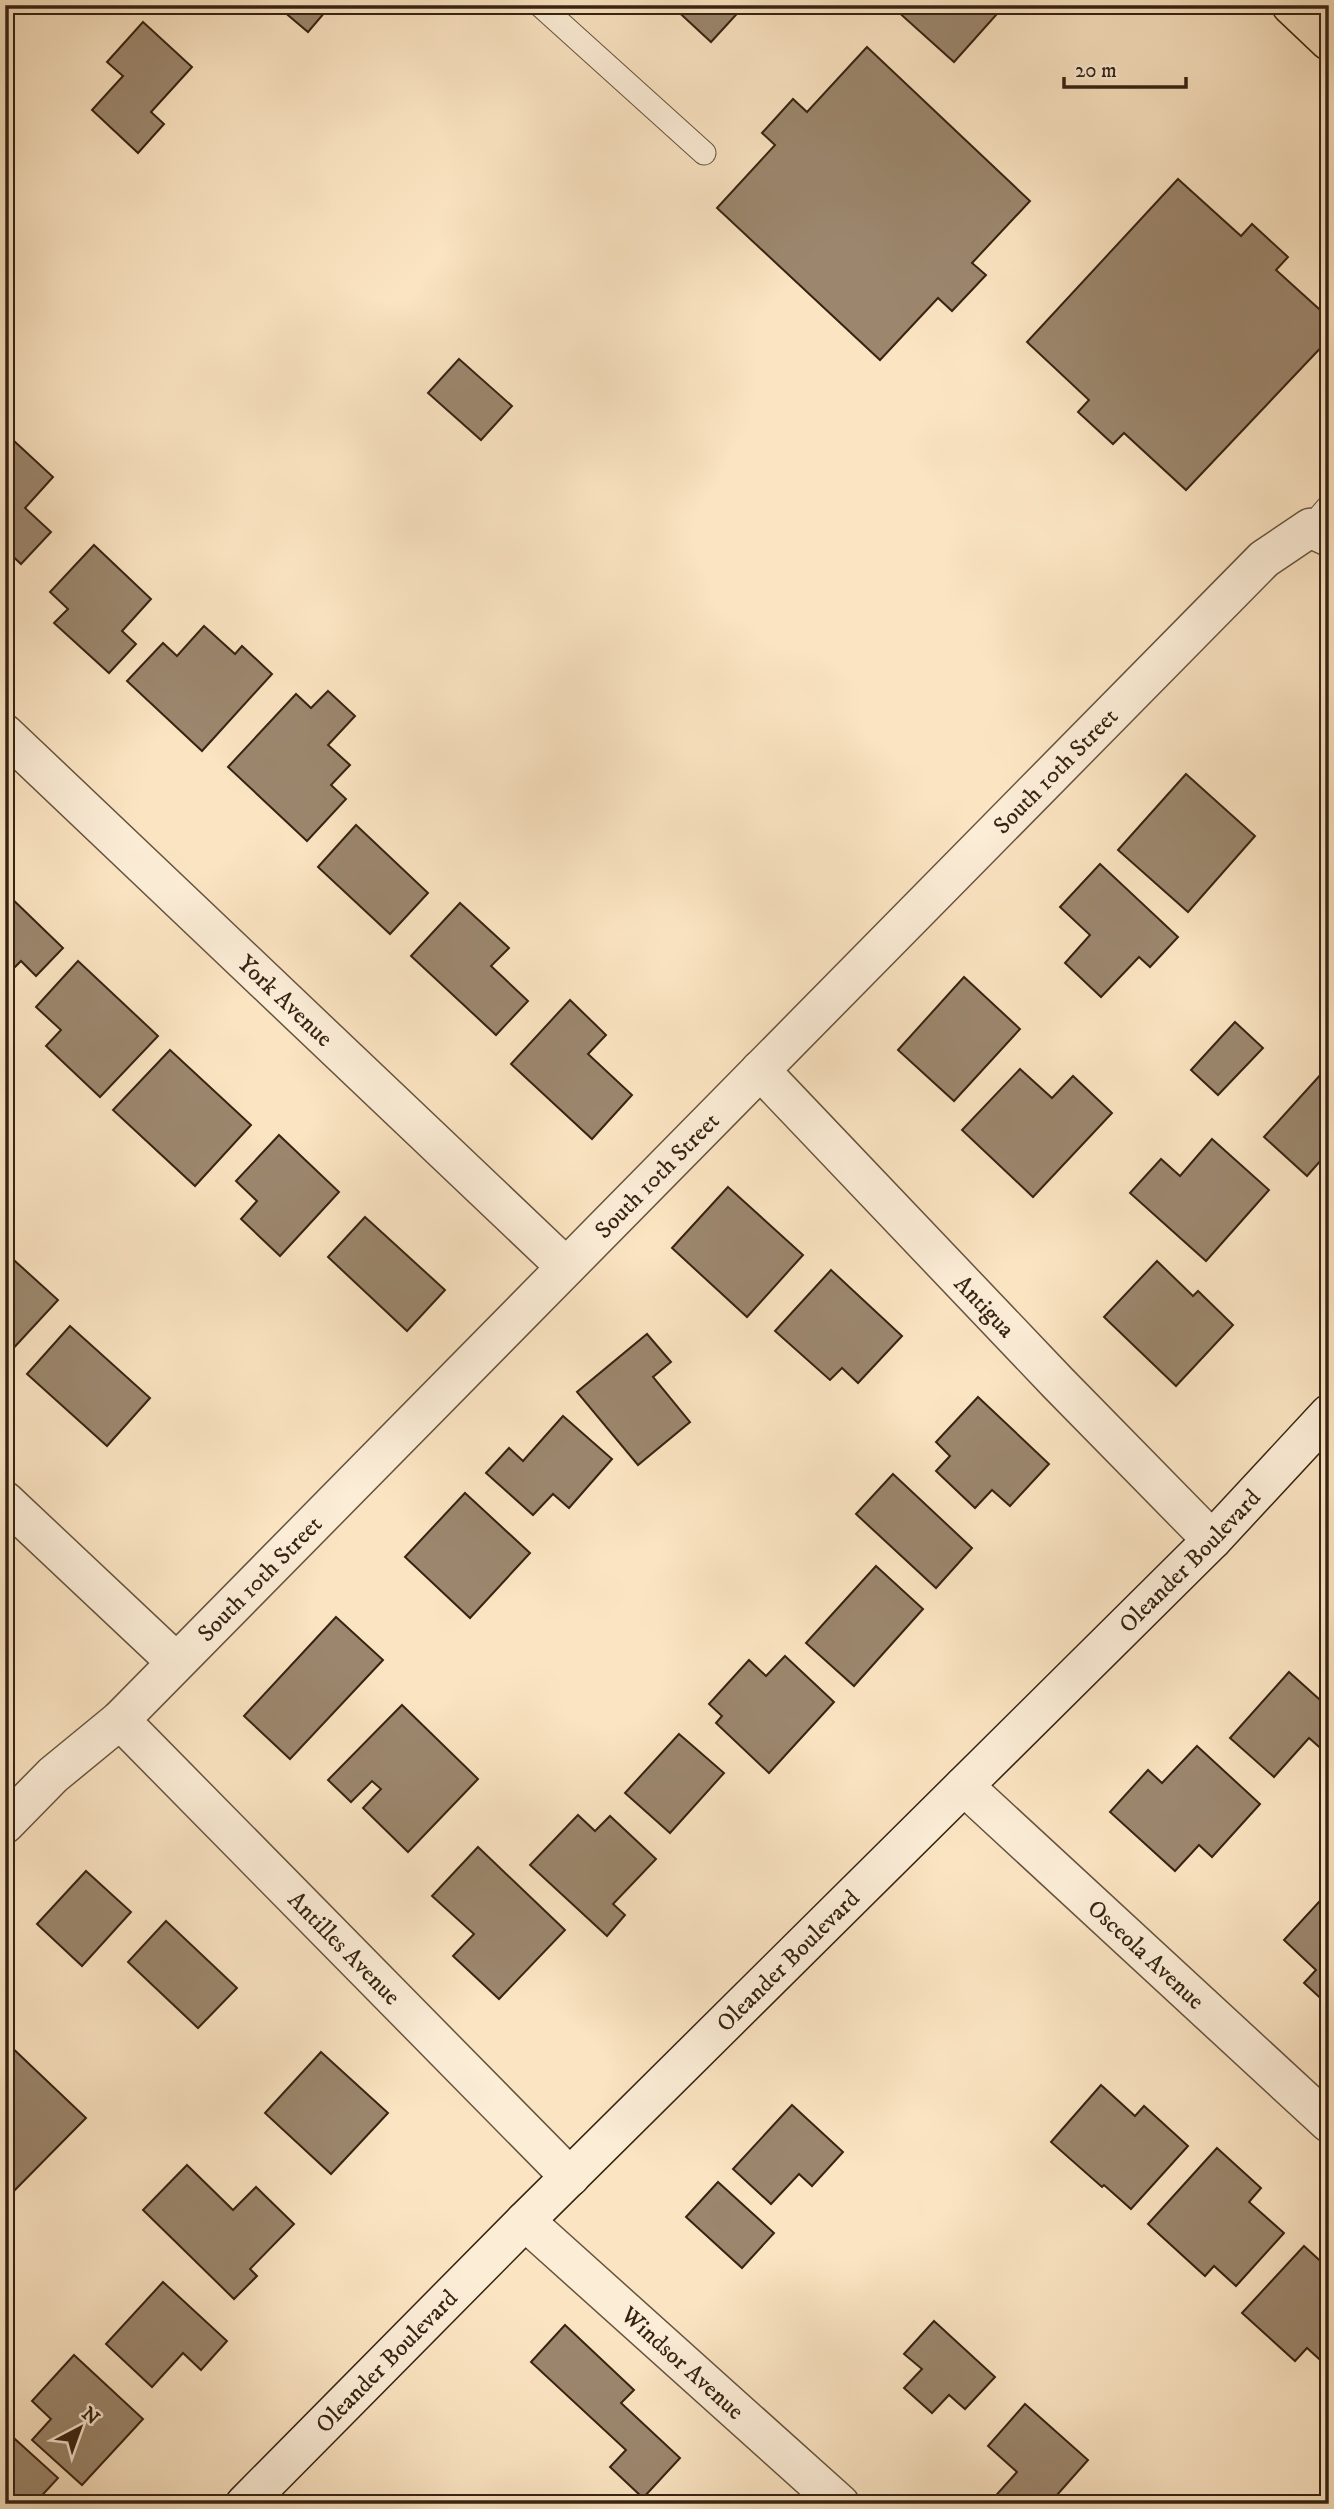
<svg xmlns="http://www.w3.org/2000/svg" width="1334" height="2509" font-family="'IM FELL DW Pica',serif">
<style>
.building{fill:#9c876e;stroke:#362312;stroke-width:2}
.lines{fill:none;stroke-linecap:round;stroke-linejoin:round}
.lane-casing{stroke:#67533e;stroke-width:25}
.street-casing{stroke:#67533e;stroke-width:41}
.secondary-casing{stroke:#362312;stroke-width:41}
.primary-casing{stroke:#362312;stroke-width:41}
.lane{stroke:#fcedd7;stroke-width:23}
.street{stroke:#fcedd7;stroke-width:38}
.secondary{stroke:#fcedd7;stroke-width:38}
.primary{stroke:#fbe4c2;stroke-width:38}
.labels{text-anchor:middle;stroke-width:6;stroke-linejoin:round;paint-order:stroke}
.street-label{font-size:24px;fill:#362312;stroke:#fcedd7}
</style>
<rect width="100%" height="100%" fill="#fbe4c2"/>
<filter id="stains"><feTurbulence type="fractalNoise" baseFrequency=".00286" numOctaves="4"/><feColorMatrix values="0 0 0 0 .2 0 0 0 0 .09 0 0 0 0 .02 0 0 0 .5 -.17"/></filter>
<radialGradient id="worn" r=".72"><stop offset=".6" stop-color="#630" stop-opacity="0"/><stop offset="1" stop-color="#630" stop-opacity=".3"/></radialGradient>
<g class="building">
<path d="M276 5H331L308 32Z"/>
<path d="M671 5H745L711 42Z"/>
<path d="M900 5H1005L954 62 896 10Z"/>
<path d="M143 22 192 67 151 112 164 124 138 153 92 110 123 76 107 62Z"/>
<path d="M867 47 1030 201 972 263 986 275 952 311 938 298 880 360 717 208 775 145 762 133 793 99 807 112Z"/>
<path d="M1178 179 1241 236 1252 224 1288 257 1276 270 1329 318V339L1186 490 1124 433 1113 444 1078 412 1089 400 1027 342Z"/>
<path d="M459 359 512 406 481 440 428 393Z"/>
<path d="M13 440 53 477 25 508 51 532 21 564 5 549V449Z"/>
<path d="M94 545 151 599 122 631 136 644 109 673 54 623 68 609 50 592Z"/>
<path d="M204 626 235 654 242 646 272 674 202 751 127 681 163 643 177 656Z"/>
<path d="M328 691 355 716 328 745 350 765 331 785 346 799 307 841 228 767 296 694 311 708Z"/>
<path d="M1186 774 1255 836 1188 912 1118 850Z"/>
<path d="M356 825 428 893 390 934 318 867Z"/>
<path d="M1100 864 1178 937 1150 967 1139 957 1101 997 1065 963 1090 935 1060 907Z"/>
<path d="M5 892 63 948 36 976 21 961 5 977Z"/>
<path d="M460 903 509 948 491 966 528 1001 496 1035 411 956Z"/>
<path d="M78 961 158 1036 100 1097 46 1046 61 1030 36 1007Z"/>
<path d="M964 977 1020 1029 954 1101 898 1050Z"/>
<path d="M570 1000 606 1035 588 1054 632 1095 592 1139 511 1064Z"/>
<path d="M1235 1022 1263 1048 1218 1095 1191 1070Z"/>
<path d="M170 1050 251 1125 195 1186 113 1110Z"/>
<path d="M1020 1069 1052 1098 1073 1076 1112 1113 1033 1197 962 1130Z"/>
<path d="M1323 1072 1329 1077V1151L1307 1176 1264 1137Z"/>
<path d="M279 1135 339 1192 280 1256 241 1219 257 1201 236 1181Z"/>
<path d="M1212 1139 1269 1190 1206 1261 1130 1193 1161 1159 1180 1176Z"/>
<path d="M728 1187 803 1255 747 1317 672 1248Z"/>
<path d="M365 1217 445 1290 407 1331 328 1257Z"/>
<path d="M5 1252 58 1300 9 1353 5 1349Z"/>
<path d="M1157 1261 1193 1296 1198 1291 1233 1325 1176 1386 1104 1317Z"/>
<path d="M831 1270 902 1336 858 1383 842 1368 830 1380 775 1331Z"/>
<path d="M70 1326 150 1398 107 1446 27 1374Z"/>
<path d="M647 1334 671 1362 653 1377 690 1422 638 1465 577 1392Z"/>
<path d="M978 1397 1049 1464 1010 1506 992 1490 975 1508 936 1471 950 1456 936 1442Z"/>
<path d="M563 1416 612 1459 569 1508 553 1494 533 1515 486 1473 509 1448 523 1461Z"/>
<path d="M893 1474 972 1548 936 1588 856 1514Z"/>
<path d="M465 1493 530 1553 470 1618 405 1557Z"/>
<path d="M876 1566 923 1609 854 1686 806 1643Z"/>
<path d="M1329 1610V1624L1322 1618Z"/>
<path d="M336 1617 383 1660 290 1759 244 1716Z"/>
<path d="M785 1656 834 1702 769 1773 716 1723 722 1716 709 1704 749 1660 766 1676Z"/>
<path d="M1289 1672 1329 1708V1752L1327 1754 1309 1738 1274 1777 1230 1738Z"/>
<path d="M402 1705 478 1779 408 1852 363 1808 381 1789 372 1781 351 1802 328 1780Z"/>
<path d="M679 1734 724 1773 670 1833 625 1793Z"/>
<path d="M1197 1746 1260 1804 1212 1857 1199 1845 1175 1871 1110 1812 1148 1770 1162 1783Z"/>
<path d="M578 1815 595 1831 610 1816 656 1859 613 1904 625 1915 607 1936 530 1865Z"/>
<path d="M478 1847 565 1930 499 1999 453 1956 474 1934 432 1896Z"/>
<path d="M86 1871 131 1912 82 1966 37 1924Z"/>
<path d="M1329 1891V2006L1304 1983 1316 1970 1284 1940Z"/>
<path d="M166 1921 237 1988 198 2028 128 1962Z"/>
<path d="M5 2041 86 2118 5 2200Z"/>
<path d="M321 2052 388 2113 331 2174 265 2113Z"/>
<path d="M1101 2085 1135 2116 1144 2106 1188 2146 1131 2209 1104 2185 1102 2187 1051 2142Z"/>
<path d="M792 2105 843 2152 812 2186 799 2174 771 2204 733 2169Z"/>
<path d="M1217 2148 1261 2188 1249 2202 1284 2233 1236 2286 1214 2266 1205 2276 1148 2224Z"/>
<path d="M187 2165 233 2210 256 2187 294 2224 250 2269 257 2276 234 2299 143 2210Z"/>
<path d="M718 2182 774 2233 742 2268 686 2217Z"/>
<path d="M1304 2246 1329 2269V2368L1307 2348 1295 2361 1242 2313Z"/>
<path d="M163 2282 227 2341 201 2370 183 2353 152 2387 106 2344Z"/>
<path d="M934 2321 995 2377 965 2409 949 2395 932 2413 904 2388 922 2369 904 2354Z"/>
<path d="M565 2325 634 2390 621 2403 680 2458 643 2498 610 2467 626 2450 531 2362Z"/>
<path d="M74 2355 143 2419 82 2485 32 2440 51 2419 32 2401Z"/>
<path d="M1025 2404 1088 2460 1049 2504H992L990 2502 1017 2472 988 2446Z"/>
<path d="M5 2430 58 2478 34 2504H5Z"/>
</g>
<g class="lines">
<defs>
<g id="lane">
<path d="M540 5 704 153"/>
<path d="M1310 528 1329 506"/>
</g>
<g id="street">
<path id="s1" d="M5 734 566 1267"/>
<path id="s2" d="M760 1070 1058 1383 1212 1540"/>
<path d="M5 1501 176 1662"/>
<path id="s3" d="M120 1720 570 2177"/>
<path id="s4" d="M964 1786 1329 2123"/>
<path id="s5" d="M5 1824 53 1775 120 1720 1264 559 1310 528 1329 537"/>
<path id="s6" d="M525 2221 840 2504"/>
</g>
<g id="secondary">
<path id="s7" d="M245 2504 525 2221 1212 1540 1329 1414"/>
</g>
<path id="primary" d="M1291 5 1329 41"/>
</defs>
<use href="#lane" class="lane-casing"/>
<use href="#street" class="street-casing"/>
<use href="#secondary" class="secondary-casing"/>
<use href="#primary" class="primary-casing"/>
<use href="#lane" class="lane"/>
<use href="#street" class="street"/>
<use href="#secondary" class="secondary"/>
<use href="#primary" class="primary"/>
</g>
<g class="labels">
<g class="street-label">
<text dy="8" stroke="none"><textPath href="#s5" startOffset="1488">South 10th Street</textPath></text>
<text dy="8" stroke="none"><textPath href="#s1" startOffset="387">York Avenue</textPath></text>
<text dy="8" stroke="none"><textPath href="#s5" startOffset="920">South 10th Street</textPath></text>
<text dy="8" stroke="none"><textPath href="#s2" startOffset="326">Antigua</textPath></text>
<text dy="8" stroke="none"><textPath href="#s7" startOffset="1335">Oleander Boulevard</textPath></text>
<text dy="8" stroke="none"><textPath href="#s5" startOffset="354">South 10th Street</textPath></text>
<text dy="8" stroke="none"><textPath href="#s3" startOffset="320">Antilles Avenue</textPath></text>
<text dy="8" stroke="none"><textPath href="#s4" startOffset="248">Osceola Avenue</textPath></text>
<text dy="8" stroke="none"><textPath href="#s7" startOffset="768">Oleander Boulevard</textPath></text>
<text dy="8" stroke="none"><textPath href="#s7" startOffset="201">Oleander Boulevard</textPath></text>
<text dy="8" stroke="none"><textPath href="#s6" startOffset="212">Windsor Avenue</textPath></text>
</g>
</g>
<rect width="1334" height="2509" fill="none" stroke="#fbe4c2" stroke-width="28"/>
<rect x="7" y="7" width="1320" height="2495" fill="none" stroke="#362312" stroke-width="3.5"/>
<rect x="14" y="14" width="1306" height="2481" fill="none" stroke="#362312" stroke-width="2"/>
<g transform="translate(80 2428) rotate(41)" stroke="#fcedd7" stroke-width="5" paint-order="stroke">
<path d="M0-5L12 26L0 18L-12 26Z" fill="#362312"/>
<text y="-10" font-size="19" font-weight="bold" text-anchor="middle" fill="#362312">N</text>
</g>
<path d="M1064 77v10h122v-10" fill="none" stroke="#362312" stroke-width="3.5"/>
<text x="1075" y="77" font-size="21" fill="#362312" stroke="#fcedd7" stroke-width="5" paint-order="stroke">20 m</text>
<rect width="100%" height="100%" filter="url(#stains)"/>
<rect width="100%" height="100%" fill="url(#worn)"/>
</svg>
